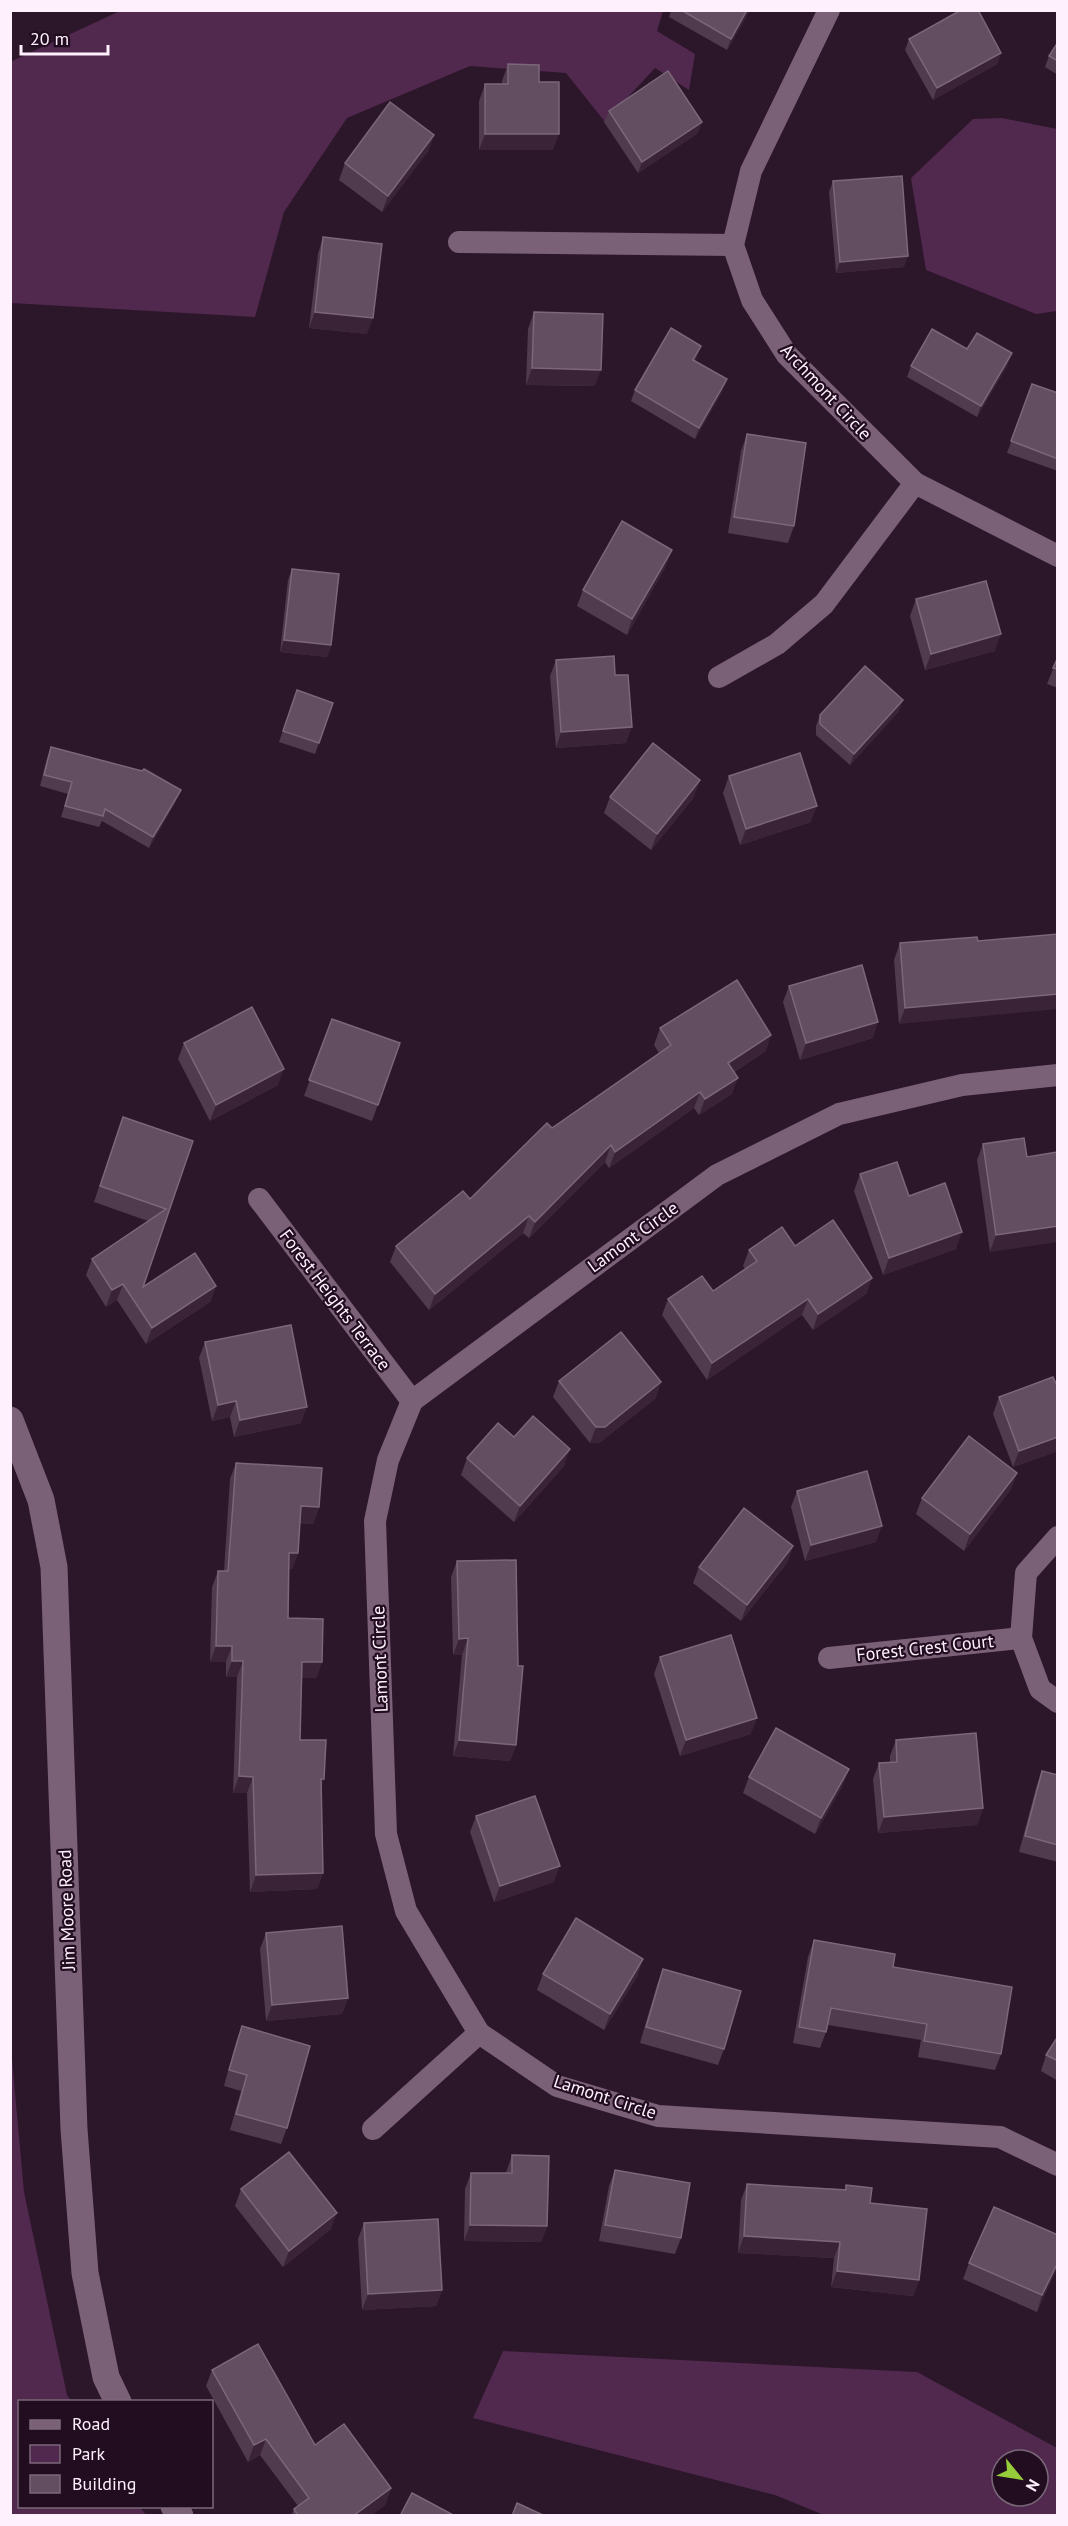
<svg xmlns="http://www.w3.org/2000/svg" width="1068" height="2526" font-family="'PT Sans',sans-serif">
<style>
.green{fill:#51284e;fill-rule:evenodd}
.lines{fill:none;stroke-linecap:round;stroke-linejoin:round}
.minor{stroke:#7b6178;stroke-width:22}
.tertiary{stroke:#7b6178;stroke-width:27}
.wall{fill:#503a4d}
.shaded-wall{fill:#3a2337}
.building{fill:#634d60;stroke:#7b6779;stroke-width:1.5}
.labels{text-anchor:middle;stroke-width:4.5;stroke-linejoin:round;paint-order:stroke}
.street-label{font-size:18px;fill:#fff0fd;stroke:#220d20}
</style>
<rect width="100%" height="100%" fill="#2c162a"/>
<g class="green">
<path d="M122 10 663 11 657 31 695 54 689 90 655 68 605 122 566 73 470 66 347 118 284 212 255 317 11 303 10 62Z"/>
<path d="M1002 118 1057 129V311L1036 314 926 270 911 178 973 119Z"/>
<path d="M10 2037 24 2192 67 2395 71 2401 20 2402V2506L140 2507 146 2515H11Z"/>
<path d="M503 2351 917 2372 1057 2448V2515H824L775 2495 473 2418ZM1002 2460H1038V2496H1002Z"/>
</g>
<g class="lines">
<g class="minor">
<path d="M829 10 751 171 733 245 752 300 787 355 915 483 1058 556"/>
<path d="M459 242 733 245"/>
<path d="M719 677 777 644 824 604 915 483"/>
<path d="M1058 1075 962 1085 839 1114 717 1175 412 1401 388 1460 375 1521 386 1834 406 1911 479 2033 557 2086 658 2116 1000 2137 1058 2165"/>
<path d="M259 1199 412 1401"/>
<path d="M1058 1537 1026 1573 1021 1638 1040 1689 1058 1702"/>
<path d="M829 1658 1021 1638"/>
<path d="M373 2129 479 2033"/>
</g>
<g class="tertiary">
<path d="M10 1420 41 1500 54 1567 74 2129 85 2273 106 2377 118 2402"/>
<path d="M174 2506 180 2516"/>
</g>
</g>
<g class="wall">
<path d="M671 10H750L727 50 669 17Z"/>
<path d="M909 39 1001 53 997 64 933 100 905 50Z"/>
<path d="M1058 42V75L1045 67 1049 56Z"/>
<path d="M508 64 539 82 553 150H479V101L485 84H502V81Z"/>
<path d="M609 111 698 133 638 173 604 122Z"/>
<path d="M434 135 428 151 382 212 339 180 345 163Z"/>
<path d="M833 181 904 267 836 273 829 192Z"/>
<path d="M323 237 367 334 309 328 318 254Z"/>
<path d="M534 312 595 386 526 385 528 329Z"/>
<path d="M967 349 1008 364 977 417 907 377 911 366Z"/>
<path d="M697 357 695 361 723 390 695 439 631 401 635 390Z"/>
<path d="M1032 384 1058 393V471L1007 453Z"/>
<path d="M747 434 794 526 788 543 728 533 741 451Z"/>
<path d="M666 566 627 635 577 606 583 590Z"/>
<path d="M292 569 331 645 327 657 280 652 288 580Z"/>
<path d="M916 599 995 651 925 670 910 616Z"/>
<path d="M1058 657V688L1047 684Z"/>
<path d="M556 660 626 743 556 748 550 676Z"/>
<path d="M297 690 333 703 315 754 279 742Z"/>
<path d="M899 711 850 765 816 735V726L820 715Z"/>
<path d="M51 747 176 801 149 848 102 821 99 827 61 817 68 794 40 786 47 758Z"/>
<path d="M729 776 811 822 740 845 723 793Z"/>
<path d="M610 797H694L651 850 604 813Z"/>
<path d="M977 937 899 1024 894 960 900 943Z"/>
<path d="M789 986 873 1038 800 1060 783 1002Z"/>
<path d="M332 1019 400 1043 372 1121 304 1096Z"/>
<path d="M660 1028 766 1051 734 1072 732 1094 699 1115 694 1108 609 1168 605 1162 529 1238 523 1233 429 1310 390 1262 396 1246 470 1199 552 1128 659 1053 654 1045Z"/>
<path d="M184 1043 278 1085 210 1121 178 1059Z"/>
<path d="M117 1133 193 1141 143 1287 216 1286 210 1302 146 1344 117 1300 106 1307 86 1275 92 1259 148 1221 94 1202Z"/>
<path d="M983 1144 1027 1157 990 1252 977 1160Z"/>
<path d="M860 1174 909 1196 956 1249 883 1275 854 1191Z"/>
<path d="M795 1246 872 1278 866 1294 813 1330 802 1315 707 1380 662 1315 668 1299 713 1291 745 1269 743 1266 749 1250Z"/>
<path d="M205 1342 301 1423 234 1437 230 1417 212 1421 199 1358Z"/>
<path d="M559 1381 656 1398 599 1443H590L553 1397Z"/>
<path d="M1058 1388V1451L1013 1467 993 1414 999 1397Z"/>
<path d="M514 1437 564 1466 514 1522 461 1475 467 1458Z"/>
<path d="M236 1463 319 1507 313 1524 300 1523 298 1553 292 1569H289L288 1618 322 1662 316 1678H302L300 1740 321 1788 323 1873 317 1889 250 1892 247 1793H233L237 1677H226V1662H210L212 1587 218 1571H224L230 1479Z"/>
<path d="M1017 1473 1011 1489 964 1551 916 1514 922 1498Z"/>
<path d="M797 1491 876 1542 805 1561 791 1507Z"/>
<path d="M793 1546 787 1563 741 1621 693 1583 699 1567Z"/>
<path d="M457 1561 518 1666 516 1745 510 1761 453 1756 462 1655H453L451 1577Z"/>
<path d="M660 1657 751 1734 680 1756 654 1674Z"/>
<path d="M896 1740 983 1808 977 1825 878 1833 873 1779 879 1763 890 1762V1756Z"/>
<path d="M1042 1771 1058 1775V1862L1019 1852 1036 1788Z"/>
<path d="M749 1777 843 1785 815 1834 743 1793Z"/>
<path d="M476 1816 554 1882 494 1902 470 1832Z"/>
<path d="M266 1933 348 1998 342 2014 266 2021 260 1949Z"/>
<path d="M814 1940 893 1967 1001 2054 995 2070 918 2057 921 2040 828 2025 826 2032 820 2048 793 2043 808 1957Z"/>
<path d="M663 1969 724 2049 718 2065 640 2043 657 1985Z"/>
<path d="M543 1974 638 1975 604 2030 537 1990Z"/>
<path d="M242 2026 287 2128 281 2144 230 2130 241 2091 224 2086 236 2042Z"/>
<path d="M1058 2036V2081L1041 2071 1046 2055Z"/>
<path d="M512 2155 547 2226 541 2242 464 2241 465 2189 471 2173H506Z"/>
<path d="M615 2170 681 2238 675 2254 599 2241 609 2186Z"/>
<path d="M747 2184 845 2189 846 2185 870 2203 919 2280 913 2296 831 2287 834 2258 738 2253 741 2200Z"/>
<path d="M241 2189 331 2229 283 2267 235 2206Z"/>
<path d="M364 2223 442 2290 436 2306 362 2310 358 2239Z"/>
<path d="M969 2263 1058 2265 1037 2312 963 2279Z"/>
<path d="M212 2370 315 2445 391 2488 385 2505 370 2516H291L294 2509 298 2506 260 2455 248 2462 206 2386Z"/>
</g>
<g class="shaded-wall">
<path d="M747 10H750L727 50 731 39Z"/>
<path d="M1001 53 997 64 933 100 937 88Z"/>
<path d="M702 122 698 133 638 173 642 162Z"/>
<path d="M485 134H559L553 150H479Z"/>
<path d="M434 135 428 151 382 212 388 196Z"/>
<path d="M908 256 904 267 836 273 840 262Z"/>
<path d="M315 312 373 318 367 334 309 328Z"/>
<path d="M701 346 697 357 689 371 693 360Z"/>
<path d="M1012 353 1008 364 977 417 981 406Z"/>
<path d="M532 368 601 370 595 386 526 385Z"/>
<path d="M727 379 723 390 695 439 699 428Z"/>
<path d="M672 550 666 566 627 635 632 619Z"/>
<path d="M1001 634 995 651 925 670 931 654Z"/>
<path d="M284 640 331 645 327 657 280 652Z"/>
<path d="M903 700 899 711 850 765 854 754Z"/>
<path d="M632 727 626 743 556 748 561 732Z"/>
<path d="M700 780 694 797 651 850 657 834Z"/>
<path d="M181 790 176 801 149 848 153 837Z"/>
<path d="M817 806 811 822 740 845 746 829Z"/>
<path d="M1058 994V1009L899 1024 905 1008Z"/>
<path d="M878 1022 873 1038 800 1060 806 1043Z"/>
<path d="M771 1035 766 1051 722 1079 728 1063Z"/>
<path d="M284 1069 278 1085 210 1121 216 1105Z"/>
<path d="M738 1078 732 1094 699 1115 705 1099Z"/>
<path d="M700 1092 694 1108 609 1168 615 1152Z"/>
<path d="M611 1145 605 1162 529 1238 535 1222Z"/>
<path d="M529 1216 523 1233 429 1310 435 1294Z"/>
<path d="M1058 1226V1242L990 1252 996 1235Z"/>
<path d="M962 1232 956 1249 883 1275 889 1258Z"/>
<path d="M872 1278 866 1294 813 1330 818 1314Z"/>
<path d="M123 1284 117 1300 106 1307 112 1290Z"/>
<path d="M216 1286 210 1302 146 1344 152 1328Z"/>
<path d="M808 1299 802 1315 707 1380 712 1363Z"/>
<path d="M661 1382 656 1398 599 1443H590L596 1427Z"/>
<path d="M236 1401 230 1417 212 1421 218 1405Z"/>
<path d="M307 1407 301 1423 234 1437 240 1420Z"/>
<path d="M1058 1437V1451L1013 1467 1019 1451Z"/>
<path d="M570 1449 564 1466 514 1522 520 1506Z"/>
<path d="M1017 1473 1011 1489 964 1551 970 1534Z"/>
<path d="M301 1506 319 1507 313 1524 295 1522Z"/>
<path d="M882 1526 876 1542 805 1561 811 1545Z"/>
<path d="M793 1546 787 1563 741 1621 747 1605Z"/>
<path d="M289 1553H298L292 1569H283Z"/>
<path d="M468 1638 462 1655H453L459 1639Z"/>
<path d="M216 1646H232L226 1662H210Z"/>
<path d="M232 1661H243L237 1677H226Z"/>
<path d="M302 1662H322L316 1678H296Z"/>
<path d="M757 1718 751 1734 680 1756 686 1740Z"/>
<path d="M459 1740 516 1745 510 1761 453 1756Z"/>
<path d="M849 1769 843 1785 815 1834 821 1818Z"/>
<path d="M239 1776 253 1777 247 1793H233Z"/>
<path d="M321 1779H324L319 1795Z"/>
<path d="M983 1808 977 1825 878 1833 884 1817Z"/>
<path d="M560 1866 554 1882 494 1902 500 1886Z"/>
<path d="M323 1873 317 1889 250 1892 256 1875Z"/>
<path d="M643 1959 638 1975 604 2030 610 2014Z"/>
<path d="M348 1998 342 2014 266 2021 272 2005Z"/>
<path d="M337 2213 331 2229 283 2267 289 2251Z"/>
<path d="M470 2225 547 2226 541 2242 464 2241Z"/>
<path d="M744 2236 840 2242 834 2258 738 2253Z"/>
<path d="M1058 2262V2265L1037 2312 1042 2295Z"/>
<path d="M837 2271 919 2280 913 2296 831 2287Z"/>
<path d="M442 2290 436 2306 362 2310 368 2294Z"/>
<path d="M266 2439 260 2455 248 2462 254 2445Z"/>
<path d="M391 2488 385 2505 370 2516H353Z"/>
</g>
<g class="building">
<path d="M681 10H747L731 39Z"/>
<path d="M961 10H978L1001 53 937 88 909 39Z"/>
<path d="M1058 42V61L1049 56Z"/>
<path d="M508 64 539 65V82H559V134H485V84H508Z"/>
<path d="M668 71 702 122 642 162 609 111Z"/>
<path d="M390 102 434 135 388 196 345 163Z"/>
<path d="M902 176 908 256 840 262 833 181Z"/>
<path d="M323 237 382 244 373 318 315 312Z"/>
<path d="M534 312 603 314 601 370 532 368Z"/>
<path d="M671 328 701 346 693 360 727 379 699 428 635 390Z"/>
<path d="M932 329 967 349 977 333 1012 353 981 406 911 366Z"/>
<path d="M1032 384 1058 393V459L1011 441Z"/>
<path d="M747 434 806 443 794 526 734 517Z"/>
<path d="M622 521 672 550 632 619 583 590Z"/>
<path d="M292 569 339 574 331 645 284 640Z"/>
<path d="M986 581 1001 634 931 654 916 599Z"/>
<path d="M614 656 615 675H628L632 727 561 732 556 660Z"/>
<path d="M1058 657V669L1053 668Z"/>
<path d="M865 666 903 700 854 754 820 724V715Z"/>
<path d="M297 690 333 703 319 743 283 731Z"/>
<path d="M653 743 700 780 657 834 610 797Z"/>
<path d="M51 747 142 771 144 769 181 790 153 837 105 809 103 816 65 806 72 782 44 775Z"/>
<path d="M800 753 817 806 746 829 729 776Z"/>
<path d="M1058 934V994L905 1008 900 943 977 937 978 941Z"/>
<path d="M862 965 878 1022 806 1043 789 986Z"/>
<path d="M737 980 771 1035 728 1063 738 1078 705 1099 700 1092 615 1152 611 1145 535 1222 529 1216 435 1294 396 1246 463 1191 470 1199 547 1123 552 1128 671 1045 660 1028Z"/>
<path d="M252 1007 284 1069 216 1105 184 1043Z"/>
<path d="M332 1019 400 1043 378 1105 309 1080Z"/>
<path d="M123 1117 193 1141 143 1287 195 1253 216 1286 152 1328 123 1284 112 1290 92 1259 166 1209 100 1186Z"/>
<path d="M1024 1138 1027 1157 1058 1152V1226L996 1235 983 1144Z"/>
<path d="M897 1162 909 1196 945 1183 962 1232 889 1258 860 1174Z"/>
<path d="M833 1220 872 1278 818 1314 808 1299 712 1363 668 1299 702 1276 713 1291 757 1261 749 1250 782 1227 795 1246Z"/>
<path d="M291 1325 307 1407 240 1420 236 1401 218 1405 205 1342Z"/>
<path d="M621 1332 661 1382 605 1427H596L559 1381Z"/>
<path d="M1053 1377 1058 1388V1437L1019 1451 999 1397Z"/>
<path d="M533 1416 570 1449 520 1506 467 1458 498 1423 514 1437Z"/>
<path d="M969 1436 1017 1473 970 1534 922 1498Z"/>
<path d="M236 1463 322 1468 319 1507 301 1506 298 1553H289L288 1618 323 1619 322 1662H302L300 1740H326L324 1779H321L323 1873 256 1875 253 1777 239 1776 243 1661H232V1646H216L218 1571H228Z"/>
<path d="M867 1471 882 1526 811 1545 797 1491Z"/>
<path d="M744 1508 793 1546 747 1605 699 1567Z"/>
<path d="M516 1560 518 1666H523L516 1745 459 1740 468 1638 459 1639 457 1561Z"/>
<path d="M731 1635 757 1718 686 1740 660 1657Z"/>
<path d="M776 1728 849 1769 821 1818 749 1777Z"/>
<path d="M976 1733 983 1808 884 1817 879 1763 897 1762 896 1740Z"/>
<path d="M1042 1771 1058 1775V1845L1025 1836Z"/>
<path d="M535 1796 560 1866 500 1886 476 1816Z"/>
<path d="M576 1918 643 1959 610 2014 543 1974Z"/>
<path d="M342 1926 348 1998 272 2005 266 1933Z"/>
<path d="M814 1940 895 1954 893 1967 1012 1987 1001 2054 924 2041 927 2024 831 2008 826 2032 799 2027Z"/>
<path d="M663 1969 741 1991 724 2049 646 2027Z"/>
<path d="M242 2026 310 2046 287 2128 236 2114 247 2075 229 2070Z"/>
<path d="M1058 2036V2061L1046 2055Z"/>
<path d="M289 2152 337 2213 289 2251 241 2189Z"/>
<path d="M512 2155 549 2156 547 2226 470 2225 471 2173H512Z"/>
<path d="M615 2170 690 2183 681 2238 605 2225Z"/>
<path d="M747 2184 846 2190V2185L872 2188 870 2203 927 2209 919 2280 837 2271 840 2242 744 2236Z"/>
<path d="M994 2207 1058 2235V2262L1042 2295 969 2263Z"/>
<path d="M438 2219 442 2290 368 2294 364 2223Z"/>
<path d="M258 2344 315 2445 344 2424 391 2488 353 2516H298L294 2509 309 2498 266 2439 254 2445 212 2370Z"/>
<path d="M412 2493 455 2516H400Z"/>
<path d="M517 2503 545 2516H512Z"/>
</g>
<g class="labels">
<g class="street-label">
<text transform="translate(826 392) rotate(47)" y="6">Archmont Circle</text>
<text transform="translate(633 1237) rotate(-36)" y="6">Lamont Circle</text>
<text transform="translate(335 1300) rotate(53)" y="6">Forest Heights Terrace</text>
<text transform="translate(925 1648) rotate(-6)" y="6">Forest Crest Court</text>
<text transform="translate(380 1659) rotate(-92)" y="6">Lamont Circle</text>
<text transform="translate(67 1910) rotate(-92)" y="6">Jim Moore Road</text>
<text transform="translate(605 2097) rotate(18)" y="6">Lamont Circle</text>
</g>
</g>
<rect width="1068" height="2526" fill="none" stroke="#fff0fd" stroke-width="24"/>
<rect x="18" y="2400" width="195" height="108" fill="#220d20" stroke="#7a6878" stroke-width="1.5"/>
<rect x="30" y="2420" width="30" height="9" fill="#7b6178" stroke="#7a6878" stroke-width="1.5"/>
<text x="72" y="2430" font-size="18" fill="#fff0fd">Road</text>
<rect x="30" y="2445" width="30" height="18" fill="#51284e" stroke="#7a6878" stroke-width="1.5"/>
<text x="72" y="2460" font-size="18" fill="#fff0fd">Park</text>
<rect x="30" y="2475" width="30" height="18" fill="#634d60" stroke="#7a6878" stroke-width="1.5"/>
<text x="72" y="2490" font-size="18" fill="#fff0fd">Building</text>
<g transform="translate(1020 2478) rotate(120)"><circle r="28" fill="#220d20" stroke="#7a6878" stroke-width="1.5"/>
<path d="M0-4.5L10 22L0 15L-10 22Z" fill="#96cc3a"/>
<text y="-9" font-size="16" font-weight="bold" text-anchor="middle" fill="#fff0fd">N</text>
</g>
<path d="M21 45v9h87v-9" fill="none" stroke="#fff0fd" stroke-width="3"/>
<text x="30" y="45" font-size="18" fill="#fff0fd" stroke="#220d20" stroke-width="4.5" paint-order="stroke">20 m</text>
</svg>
